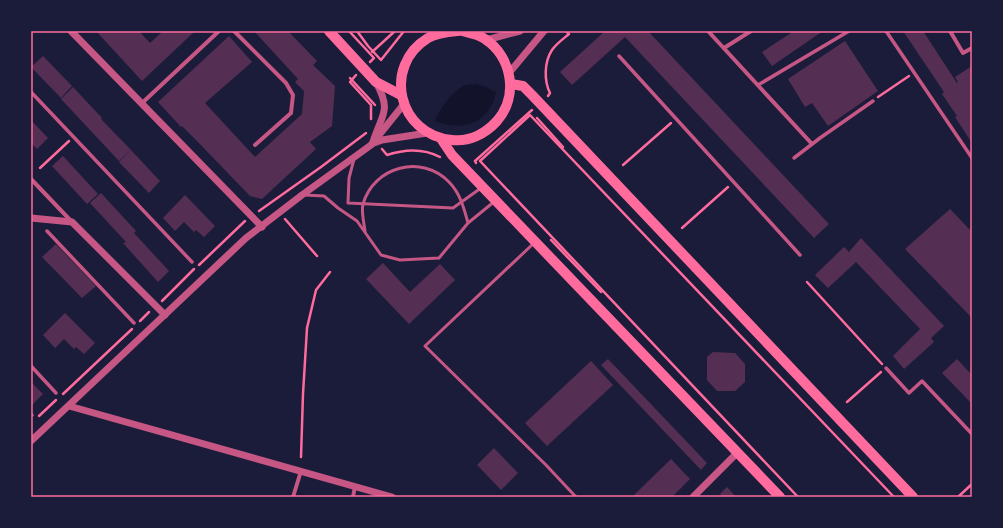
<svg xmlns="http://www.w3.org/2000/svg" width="1003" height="528" font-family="Helvetica,sans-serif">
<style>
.water{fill:#12122b}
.building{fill:#542f53}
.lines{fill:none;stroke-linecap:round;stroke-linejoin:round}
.path{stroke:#ff6b9d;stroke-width:2.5}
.service{stroke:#c65784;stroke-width:3}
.pedestrian{stroke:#c65784;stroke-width:3.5}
.minor{stroke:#c65784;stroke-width:4}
.tertiary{stroke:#c65784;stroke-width:7}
.primary{stroke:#ff6b9d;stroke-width:10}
.neatline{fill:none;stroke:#ff6b9d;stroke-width:1.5}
</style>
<rect width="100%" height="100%" fill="#1b1b3a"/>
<path class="water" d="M476 84 486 87 496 92C495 96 494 101 492 104 482 127 456 130 435 121 438 110 455 88 466 85 469 84 473 85 476 84Z"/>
<g class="building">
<path d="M96 31H139L150 43 163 31H195L142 81Z"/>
<path d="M254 31H288L317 61 313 65 335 86 332 126 310 142 316 149 262 199 250 196 196 140 182 126 181 127 158 102 229 36 252 62 205 103 255 157 302 114 304 91 295 82 298 79Z"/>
<path d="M605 31H648L829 224 814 238 625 37 572 85 560 72Z"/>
<path d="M794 31H823L772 66 762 52Z"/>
<path d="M903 31H923L957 83 958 82 955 77 972 66V143L955 117 957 116 942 94 944 92Z"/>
<path d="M845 41 878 91 828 126 812 103 805 107 788 79Z"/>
<path d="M43 56 72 86 61 98 31 67Z"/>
<path d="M73 87 102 118 101 119 131 150 119 161 61 99Z"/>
<path d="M31 120 48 138 37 149 31 143Z"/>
<path d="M131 150 160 181 149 193 119 162Z"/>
<path d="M63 156 98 194 87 204 52 166Z"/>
<path d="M101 193 136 231 134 233 169 271 158 282 123 243 126 242 90 203Z"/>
<path d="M185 195 215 226 204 237 196 230 194 232 184 222 175 231 163 218Z"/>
<path d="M950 209 972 232V318L905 249Z"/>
<path d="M861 238 944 326 931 338 934 342 904 369 893 356 920 329 856 262 828 288 815 275 844 247 849 252Z"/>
<path d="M56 244 96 286 82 298 42 257Z"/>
<path d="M383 263 410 292 440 264 455 280 409 324 366 279Z"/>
<path d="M65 313 95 343 84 354 76 347 74 349 64 339 55 348 43 335Z"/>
<path d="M713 352 735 353 745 364V382L735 391H717L707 380V357Z"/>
<path d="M608 359 707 463 701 470 601 365Z"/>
<path d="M957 359 972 375V404L942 373Z"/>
<path d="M591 361 613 385 547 446 525 423Z"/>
<path d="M31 382 43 394 32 405 31 404Z"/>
<path d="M494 448 518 473 501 490 477 465Z"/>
<path d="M671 459 690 479 672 497H632Z"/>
<path d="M727 487 736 497H723L720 494Z"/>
</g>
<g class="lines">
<g class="path">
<path d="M349 31 374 58 370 62"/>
<path d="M357 31 368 46 381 60 404 31"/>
<path d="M372 52 395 31"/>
<path d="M356 75 350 82 371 105V119"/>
<path d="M350 78 375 105"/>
<path d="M548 96 550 93C544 81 544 62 552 50 556 44 563 39 569 34L566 31"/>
<path d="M878 97 909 76"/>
<path d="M537 118 563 147"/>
<path d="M382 149 387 155C405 149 423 148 440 157"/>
<path d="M476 163 475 161 532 110"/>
<path d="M623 165 671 123"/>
<path d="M40 168 69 141"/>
<path d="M259 211 321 167 366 133"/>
<path d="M285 219 317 256"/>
<path d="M682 228 728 187"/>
<path d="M551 240 601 292"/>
<path d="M199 265 245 221"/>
<path d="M807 282 882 364"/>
<path d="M162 301 194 269"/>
<path d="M140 321 149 312"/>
<path d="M63 394 132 329"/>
<path d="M847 402 881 372"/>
<path d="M39 416 56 400"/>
<path d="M301 457 303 394 307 328 316 290 330 272"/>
<path d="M798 497 480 161 530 115 894 497"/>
<path d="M958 497 972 484"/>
</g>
<g class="service">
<path d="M354 159 349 178 348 203 453 208 481 188"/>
<path d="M305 195 324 196 338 208 357 221 381 255 400 260 439 258 468 223 495 201"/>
<path d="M365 231C364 223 361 211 363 204 374 166 422 154 449 182 460 193 464 208 468 223"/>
<path d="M534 243 425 346 546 465 576 497"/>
</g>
<g class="pedestrian">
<path d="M886 31 972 158"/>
<path d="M619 56 800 255"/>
<path d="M758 85 849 31"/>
<path d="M31 92 192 262"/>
<path d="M794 158 820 138 873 101"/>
<path d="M47 231 134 323"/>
<path d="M31 366 56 393"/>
<path d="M886 368 909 393 922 381 972 434"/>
<path d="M31 415H32"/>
</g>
<g class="minor">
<path d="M234 31 286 83 293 95 291 113 255 145"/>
<path d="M708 31 812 144"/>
<path d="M950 31 963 53 972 48"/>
<path d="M724 48 751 31"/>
<path d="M141 104 219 31"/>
<path d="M31 179 72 222"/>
<path d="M293 497 301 471"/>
<path d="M353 497 355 486"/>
</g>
<g class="tertiary">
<path d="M71 31 262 227"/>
<path d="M486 40 520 31"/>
<path d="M509 73 544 31"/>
<path d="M373 142C382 113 392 112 376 82"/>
<path d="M374 143 382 140 427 133"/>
<path d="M31 218 72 222 165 315"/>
<path d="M69 406 392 497"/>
<path d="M31 441 246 238 302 195 371 145 404 104"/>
<path d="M693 497 737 453"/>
</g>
<g class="primary">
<path d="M329 31 376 82 401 95"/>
<path d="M458 31C448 32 437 33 428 38 382 66 398 135 452 140 469 142 485 134 497 121 519 96 512 57 485 39 478 34 470 33 462 31"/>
<path d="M511 84 523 86 532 95 913 497"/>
<path d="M442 140 452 155 780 497"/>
</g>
</g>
<rect width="1003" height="528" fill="none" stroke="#1b1b3a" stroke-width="64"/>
<rect x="32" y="32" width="939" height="464" class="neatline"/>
</svg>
